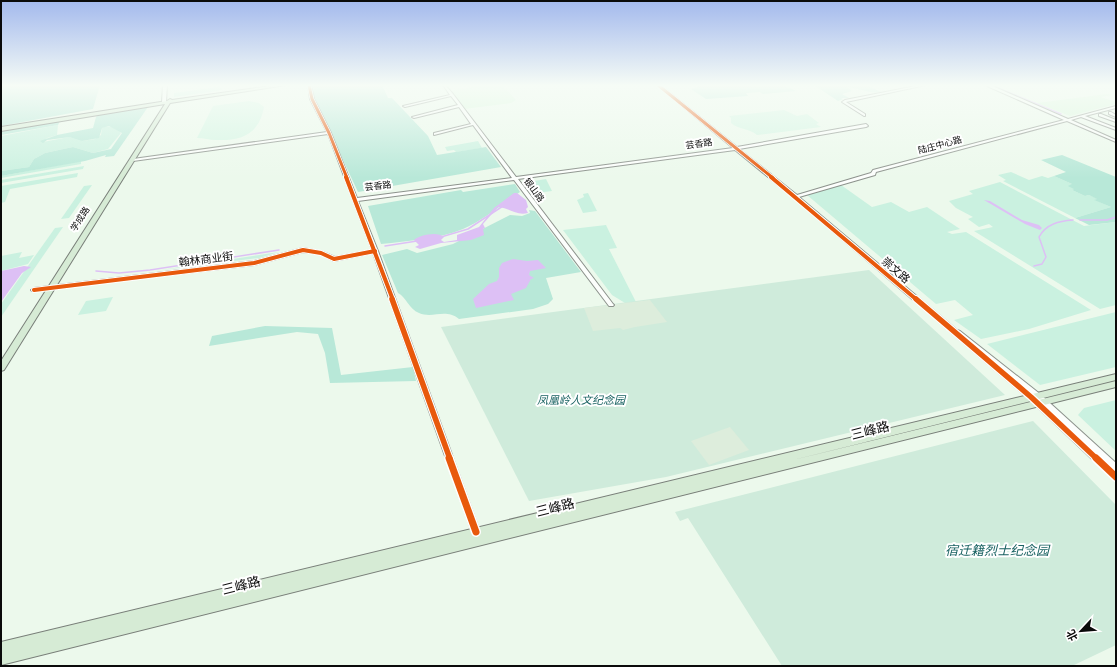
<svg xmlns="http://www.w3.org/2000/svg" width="1117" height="667" font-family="'IBM Plex Serif','Noto Sans SC',serif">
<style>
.farmland{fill:#d7f7da}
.green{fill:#caf1e0}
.forest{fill:#b8e8d8}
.cemetery{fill:#cfebdb}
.pitch{fill:#d4f5e3}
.plaza{fill:#ddeddc}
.water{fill:#ddc0f5}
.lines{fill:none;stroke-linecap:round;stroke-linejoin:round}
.stream{stroke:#ddc0f5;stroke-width:1.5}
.minor-casing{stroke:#8c928c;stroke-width:2}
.major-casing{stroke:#797f79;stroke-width:2}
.minor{fill:#fcfefc;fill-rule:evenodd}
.major{fill:#d6ebd5;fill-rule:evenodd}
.cycleway-far3-casing{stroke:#fff;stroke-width:4.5}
.cycleway-far2-casing{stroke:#fff;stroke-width:6}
.cycleway-far1-casing{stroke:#fff;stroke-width:8}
.cycleway-casing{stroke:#fff;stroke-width:10}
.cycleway-far3{stroke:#e8590c;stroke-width:3}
.cycleway-far2{stroke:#e8590c;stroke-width:4}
.cycleway-far1{stroke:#e8590c;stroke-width:5.5}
.cycleway{stroke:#e8590c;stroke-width:7}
.labels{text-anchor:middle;stroke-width:4;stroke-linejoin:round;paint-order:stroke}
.far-street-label{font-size:9px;fill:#0a0a0a;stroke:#fff}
.street-label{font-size:11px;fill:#0a0a0a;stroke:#fff}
.park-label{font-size:11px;font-style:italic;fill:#196262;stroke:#fff}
.near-street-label{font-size:13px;fill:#0a0a0a;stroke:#fff}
.near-park-label{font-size:13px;font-style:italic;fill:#196262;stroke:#fff}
</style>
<rect width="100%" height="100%" fill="#ecf9ec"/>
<g class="farmland">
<path d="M483 85H502L516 100 511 103 464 109 450 91Z"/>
<path d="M1107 94 1112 95 1101 97 1116 102V104L1070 116 1037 103Z"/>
</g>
<g class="green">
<path d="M218 87 223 89 217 91 174 97V93Z"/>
<path d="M58 125 57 135 47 138 43 142 74 136 82 141 95 139 101 135 102 128C108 125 117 127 121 133L108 149 93 153 73 147 68 148 45 153 34 159 29 167 1 171V136Z"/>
<path d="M478 141 482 148 456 152 454 150 447 151 445 147Z"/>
<path d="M81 161V164L1 178V176Z"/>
<path d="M84 166 83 169 1 183V180Z"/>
<path d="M1011 172 1029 180 1042 176 1048 178 1054 176 1072 184 1075 189 1072 190 1085 196 1089 195 1098 199 1095 200 1111 207 1075 218 1003 181 1006 180 998 175Z"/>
<path d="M78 173 77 177 10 189 5 202 1 203V186Z"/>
<path d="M546 179 552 191 537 193 528 182Z"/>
<path d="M1000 182 1084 226 1116 222V305L1100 309 974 231 993 227 989 224 979 227 968 219 973 217 956 208 949 201 973 194 969 191Z"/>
<path d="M92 185 69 218 61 219 84 186Z"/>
<path d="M841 185 872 207 891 202 909 212 927 207 960 229 947 232 952 234 966 232 1091 310 1029 329 981 339 954 320 973 315 955 300 936 304 807 195Z"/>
<path d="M588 193 597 211 583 213 577 200 584 197 583 194Z"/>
<path d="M606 225 617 248 609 249 636 302 625 303 612 295 563 230Z"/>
<path d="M63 227 1 317V304L55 228Z"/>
<path d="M22 252 19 258 34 255 28 264 1 271V256Z"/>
<path d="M279 252 259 258 161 270Z"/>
<path d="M113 297 106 311 78 315 86 301Z"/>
<path d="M1116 312V367L1040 385 987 344Z"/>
<path d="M1116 400V451L1078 415 1084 408Z"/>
</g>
<g class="forest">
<path d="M1 85H100L93 109 1 126Z"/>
<path d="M313 85H382L388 98H392L428 136 437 155 486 147 501 167 358 192 314 98Z"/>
<path d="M704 85C724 85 743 86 763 87L762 85C772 84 788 85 796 91L763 94 760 92 746 93 748 96 706 99 691 89Z"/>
<path d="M814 85H866L881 92C871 94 858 88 847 87L852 91 842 94 849 98H841L843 99 838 101Z"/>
<path d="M148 107 114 156 105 157 106 155 85 161 1 176V171L29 167 34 159 45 153 68 148 73 147 93 153 111 149 122 133 109 126 102 128 99 138 82 141 70 137 47 140 43 143 40 141 57 135 93 128 96 117 101 113Z"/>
<path d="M60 121 58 125 1 135V130Z"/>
<path d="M1062 155 1116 177V222L1089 225 1075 218 1111 207 1094 200 1097 199 1089 195 1085 196 1072 190 1074 189 1068 186 1072 184 1054 176 1066 172 1041 160Z"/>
<path d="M515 184 520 192C502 204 484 220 463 229 438 239 408 241 381 244L368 206 461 190 463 192Z"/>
<path d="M529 210 535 211 581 272 546 278 553 299 548 304 533 309 459 319C445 308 433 319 419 313 409 309 406 297 398 293L382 255 407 249 417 253 453 244 510 215 522 216 530 213Z"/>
<path d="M265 326 332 328 341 375 413 367 416 381 330 383 325 353 318 334 297 332 209 346 212 336Z"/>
</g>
<g class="cemetery">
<path d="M869 270 1005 395 666 477 529 501 441 327Z"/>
<path d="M1033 421 1116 505V645L1072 666H782L688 518 680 521 675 512Z"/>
</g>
<g class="pitch">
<path d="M249 101 259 103 264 107C259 134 242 141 216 140 209 140 204 138 197 138L213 106Z"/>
<path d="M784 110 797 116 807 114 819 123 816 124 821 127 757 135C749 128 739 130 731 123V118L729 116Z"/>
</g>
<g class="plaza">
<path d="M650 300 667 322 635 327 623 330 620 328 593 331 584 308Z"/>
<path d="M730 427 749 450 709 465 691 441Z"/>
</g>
<g class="water">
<path d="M514 193H517L526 200 528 207 526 209 528 213C516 216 510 208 498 207L483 224 485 228 483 229 484 235 471 240 441 243 420 249 415 247 419 245 414 240C419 235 438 231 444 237L441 240 444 242 457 240V235L479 227 494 208Z"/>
<path d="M984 200 990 201 1022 220 1039 225 1042 228 1040 230 1025 224Z"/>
<path d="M513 259 527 261 538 260 546 268 530 271 529 275 534 278 531 279 526 288 511 294 514 300 476 308 473 299 489 284 497 281 499 277V268L502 263Z"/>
<path d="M24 266 31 267 22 273 1 302V271Z"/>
</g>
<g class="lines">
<g class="stream">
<path d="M991 85 1061 114"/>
<path d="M1080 220H1107L1116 217"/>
<path d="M441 237 468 229 503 206"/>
<path d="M385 246 417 241"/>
<path d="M1034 266 1042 264 1046 257 1039 237C1046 224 1059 221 1073 220"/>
<path d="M96 271 119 273 150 270 279 250"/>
</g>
<defs>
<g id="minor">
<path d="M163 85H167L166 102 164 103 162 102Z"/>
<path d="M308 85H311L314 99 331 133 357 198 512 178 473 125 434 135V133L471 124 459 107 414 118 412 117 458 105 451 96 405 107 403 106 450 95 443 85H445L453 94 516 177 733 148 657 85H660L737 147 866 124 868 126 866 127 739 149 797 195 871 173 873 170 1064 120 987 86V85H990L1068 119 1116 106V108L1085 116 1116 128V130L1081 117 1071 120 1116 140V142L1067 121 876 172 875 175 799 197 957 330 960 331 1040 394 1116 463V471L1114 470 1116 472V480L1113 479 1029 399 794 198 735 150 518 179 613 304 614 305 613 306H609L514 180 358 201 378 251 480 532 479 535 476 536 473 535 472 532 373 253 334 261 320 254 303 252 254 265 32 291 31 290 34 288 254 261 303 248 323 252 335 257 372 250 328 134 133 161 131 160 133 159 327 132 310 99Z"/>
<path d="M921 85H926L846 102 865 114V116H864L842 102 845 100Z"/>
<path d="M1109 112H1111L1116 115V117L1109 114Z"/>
<path d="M1099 114H1101L1116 120V122L1099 116Z"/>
</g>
<g id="major">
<path d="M277 85H286L170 103 4 370 1 371V361L165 104 1 131V127L167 101 170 99 172 100Z"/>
<path d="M1116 374V380L789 461 1116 381V387L1 665V642Z"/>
</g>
</defs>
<use href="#minor" class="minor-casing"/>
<use href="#major" class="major-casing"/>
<use href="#minor" class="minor"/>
<use href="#major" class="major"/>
<defs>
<g id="cycleway-far3">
<path d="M309 85 312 99 329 133 347 178"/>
<path d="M658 85 773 178"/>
</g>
<g id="cycleway-far2">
<path d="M346 177 393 300"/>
<path d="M771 177 917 300"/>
<path d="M34 290 254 263 303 250 321 253 334 259 375 251"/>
</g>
<g id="cycleway-far1">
<path d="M392 299 450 459"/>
<path d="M916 299 1031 397 1097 459"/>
</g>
<g id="cycleway">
<path d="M449 458 476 532"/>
<path d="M1096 458 1116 477"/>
</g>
</defs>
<use href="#cycleway-far3" class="cycleway-far3-casing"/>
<use href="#cycleway-far2" class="cycleway-far2-casing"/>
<use href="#cycleway-far1" class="cycleway-far1-casing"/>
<use href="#cycleway" class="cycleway-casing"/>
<use href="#cycleway-far3" class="cycleway-far3"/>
<use href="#cycleway-far2" class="cycleway-far2"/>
<use href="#cycleway-far1" class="cycleway-far1"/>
<use href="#cycleway" class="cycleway"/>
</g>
<linearGradient id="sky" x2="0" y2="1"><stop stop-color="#a3b9ed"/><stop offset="0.48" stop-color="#f6fcf6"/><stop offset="1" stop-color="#f6fcf6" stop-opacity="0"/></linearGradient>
<rect width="1117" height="178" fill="url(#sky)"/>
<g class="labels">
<g class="far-street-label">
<text transform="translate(699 144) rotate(-8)" y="3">芸香路</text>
<text transform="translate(940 145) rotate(-15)" y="3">陆庄中心路</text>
<text transform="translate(378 186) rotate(-7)" y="3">芸香路</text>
<text transform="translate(534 190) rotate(53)" y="3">银山路</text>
<text transform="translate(80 219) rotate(-57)" y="3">学成路</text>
</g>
<g class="street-label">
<text transform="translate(206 259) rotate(-7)" y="4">翰林商业街</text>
<text transform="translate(896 270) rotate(41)" y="4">崇文路</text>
</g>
<g class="park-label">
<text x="581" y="404">凤凰岭人文纪念园</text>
</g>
<g class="near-street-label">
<text transform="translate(870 430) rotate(-14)" y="5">三峰路</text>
<text transform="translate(555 507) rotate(-14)" y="5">三峰路</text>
<text transform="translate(241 585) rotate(-14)" y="5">三峰路</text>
</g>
<g class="near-park-label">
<text x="997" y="555">宿迁籍烈士纪念园</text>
</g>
</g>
<rect width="1117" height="667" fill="none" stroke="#0a0a0a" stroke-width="4"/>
<g transform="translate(1081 631) rotate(244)" stroke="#ffffff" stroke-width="3" paint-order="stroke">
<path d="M0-3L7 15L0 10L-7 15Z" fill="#0a0a0a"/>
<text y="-6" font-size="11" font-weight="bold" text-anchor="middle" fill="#0a0a0a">北</text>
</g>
</svg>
